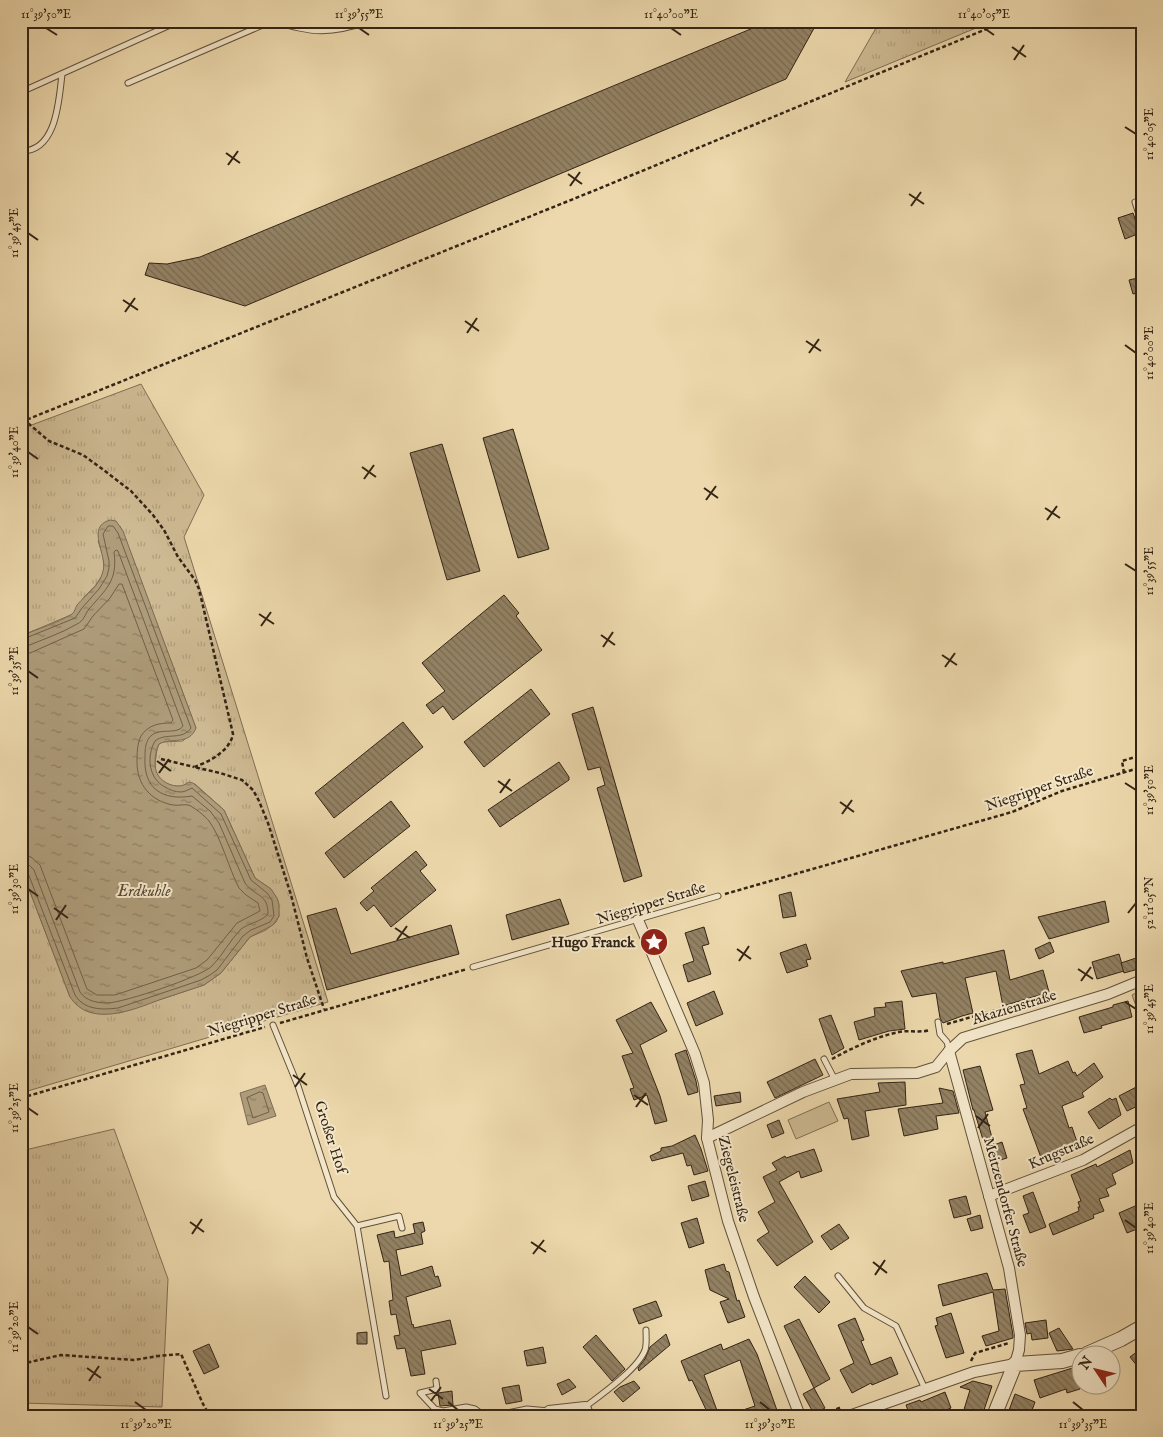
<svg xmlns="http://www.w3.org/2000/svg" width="1163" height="1437" font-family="'IM FELL English',serif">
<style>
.grass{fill:url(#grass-tufts);stroke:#806e54}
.park{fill:url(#park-dots);stroke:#806e54}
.pitch{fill:#cdb992;stroke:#806e54}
.water{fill:url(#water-ripples);stroke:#7c6b51}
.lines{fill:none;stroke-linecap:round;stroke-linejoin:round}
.shore{stroke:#706047;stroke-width:1}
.building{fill:url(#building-back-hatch);stroke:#332415}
.service-casing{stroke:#61513b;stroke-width:7}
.minor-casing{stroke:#61513b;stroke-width:12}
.tertiary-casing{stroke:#61513b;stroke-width:16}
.path{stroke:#332415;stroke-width:2.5;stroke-dasharray:4 2.5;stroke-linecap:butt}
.service{stroke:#f3e6c9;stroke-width:5}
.minor{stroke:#f3e6c9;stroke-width:10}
.tertiary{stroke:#f3e6c9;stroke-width:14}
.ticks{fill:none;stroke:#332415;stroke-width:2}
.labels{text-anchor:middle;stroke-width:4;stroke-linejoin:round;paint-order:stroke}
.street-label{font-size:15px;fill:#332415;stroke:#f3e6c9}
.poi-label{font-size:15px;font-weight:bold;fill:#332415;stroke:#f3e6c9;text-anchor:end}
.water-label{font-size:16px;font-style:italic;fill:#584833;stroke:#f3e6c9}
.neatline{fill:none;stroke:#332415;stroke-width:2}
.ticks-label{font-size:12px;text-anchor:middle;fill:#332415}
</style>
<defs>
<pattern id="grass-tufts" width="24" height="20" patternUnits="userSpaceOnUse" patternTransform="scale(1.25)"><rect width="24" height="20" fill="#cdb992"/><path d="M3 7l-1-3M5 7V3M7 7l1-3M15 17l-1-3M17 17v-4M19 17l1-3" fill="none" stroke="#b09f7d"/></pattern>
<pattern id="park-dots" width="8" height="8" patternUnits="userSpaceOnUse" patternTransform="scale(1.25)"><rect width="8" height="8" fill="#cdb992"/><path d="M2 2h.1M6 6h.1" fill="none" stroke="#b09f7d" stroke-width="1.8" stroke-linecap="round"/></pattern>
<pattern id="water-ripples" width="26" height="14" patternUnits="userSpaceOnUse" patternTransform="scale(1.25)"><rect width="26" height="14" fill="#ad9b79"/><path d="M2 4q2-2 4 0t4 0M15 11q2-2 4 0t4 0" fill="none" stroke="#8d7e62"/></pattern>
<pattern id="building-back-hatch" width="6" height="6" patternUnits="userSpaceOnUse" patternTransform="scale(1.25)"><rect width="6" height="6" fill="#938264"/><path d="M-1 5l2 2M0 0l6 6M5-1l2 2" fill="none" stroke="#796a51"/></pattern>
</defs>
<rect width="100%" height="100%" fill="#ecd8ac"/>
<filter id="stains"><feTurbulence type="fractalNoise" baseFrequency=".004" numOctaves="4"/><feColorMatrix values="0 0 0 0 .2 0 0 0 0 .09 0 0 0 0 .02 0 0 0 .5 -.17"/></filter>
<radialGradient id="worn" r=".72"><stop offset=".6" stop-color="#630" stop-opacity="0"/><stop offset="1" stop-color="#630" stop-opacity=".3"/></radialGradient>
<g class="grass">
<path d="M880 21H993L845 82Z"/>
<path d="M141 384 204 495 184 537 328 1002 21 1093V868L70 997 119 1013 204 985 221 973 250 937 266 930 276 922 279 916 278 901 271 889 255 878 224 810 195 784 187 783C179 791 160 783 156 773 154 765 156 751 159 744L163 742 183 741 196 728 120 526 98 541 103 556 104 568 103 574 95 586 84 597 73 614 21 636V429Z"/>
<path d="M114 1129 168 1279 162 1407 21 1403V1151Z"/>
</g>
<path class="park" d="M1142 990V1005L1136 1006 1132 995Z"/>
<path class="pitch" d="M829 1102 838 1121 796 1139 788 1120Z"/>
<g class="water">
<path d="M110 520 116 521 123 531 196 728C189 746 171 737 159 744 155 751 153 768 158 775 164 785 180 790 189 782L193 783 224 810 255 878 271 889 277 898 279 904V916L273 925 250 937 221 973 204 985C189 990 174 995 159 1000 133 1010 90 1028 70 997L21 868V636C37 629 58 623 72 614 75 612 75 608 77 605 86 594 100 586 103 571 108 555 85 527 110 520Z"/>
<path d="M265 1085 276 1116 248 1125 240 1093Z"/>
</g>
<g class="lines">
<g class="shore">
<path d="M21 640 75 618 82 608 99 589 107 576 109 568V561L103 534 108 526H113L118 533 191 728C182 741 166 732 155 741 146 757 149 779 165 787 170 790 175 792 181 792 185 792 189 789 192 788L221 814 251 880 267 893 272 900 274 916 270 922 251 930 243 936 217 970 210 975 201 980 118 1008C102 1010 84 1010 75 995L28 873 25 870 21 869"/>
<path d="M21 647 27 646C44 639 62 633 77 624 84 621 85 614 89 609 106 589 118 581 114 552L116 550 118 551 183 726C176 736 158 726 149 738 145 744 145 751 145 757 143 789 163 801 192 796L210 811 219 823 245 883C255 897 268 893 268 914 261 922 249 923 241 929 230 940 223 955 212 966 201 977 125 1002 108 1003 97 1003 86 1001 80 992L34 870 29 865 21 863"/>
<path d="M21 654 30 653 84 629 93 616 110 598 119 584H122L173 720 171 723C159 723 148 725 141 736 137 744 137 754 137 762 137 785 151 801 173 805 178 806 184 804 188 805 193 806 206 817 209 821 221 837 229 869 239 888L246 895 258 903 260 911 237 923 207 960 196 968 115 995H97L87 989 40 865 31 857 21 855"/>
<path d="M260 1092 263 1093 269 1112 253 1118 247 1098Z"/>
</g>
</g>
<g class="building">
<path d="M770 21H818L786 79 245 306 145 275 149 263 167 264 200 257Z"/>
<path d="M1133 213 1140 233 1125 239 1118 218Z"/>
<path d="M1142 277V292L1133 294 1129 280Z"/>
<path d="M513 429 549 549 518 558 483 438Z"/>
<path d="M442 444 480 571 447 580 410 453Z"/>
<path d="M504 595 519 613 516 616 542 650 453 720 443 706 433 714 426 705 445 691 422 663Z"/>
<path d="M531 689 550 714 484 767 464 742Z"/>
<path d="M593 707 642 876 624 882 597 788 605 785 600 767 588 770 572 714Z"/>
<path d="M403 722 423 747 334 818 315 793Z"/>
<path d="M559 762 569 777V780L500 827 488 810Z"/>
<path d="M391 801 410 826 344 878 325 853Z"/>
<path d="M416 851 427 865 420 871 436 890 391 927 374 905 367 911 360 903 374 891 371 888Z"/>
<path d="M791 892 796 916 783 918 779 895Z"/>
<path d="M560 899 569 924 512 940 506 915Z"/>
<path d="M1105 901 1109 922 1049 939 1038 917Z"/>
<path d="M336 908 351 954 451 925 459 954 327 990 307 916Z"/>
<path d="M704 927 709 944 702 946 711 974 688 982 683 965 694 961 685 933Z"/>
<path d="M1050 942 1054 952 1039 959 1035 949Z"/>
<path d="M806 944 811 959 806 960 808 966 787 973 780 953Z"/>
<path d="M1004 950 1010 980 1043 970 1049 992 1003 1006 996 971 965 978 973 1013 962 1016 943 1023 940 1018 936 993 912 997 901 971 943 962V964Z"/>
<path d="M1119 954 1124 971 1097 979 1092 962Z"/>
<path d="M1142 956V968L1124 973 1121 963Z"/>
<path d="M714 991 723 1014 696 1026 687 1003Z"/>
<path d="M902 1001 905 1029 889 1031 859 1040 854 1022 875 1016 874 1008 886 1007 885 1003Z"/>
<path d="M1128 1001 1132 1017 1101 1026 1102 1028 1084 1033 1079 1017 1113 1007V1005Z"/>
<path d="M651 1002 667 1031 640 1045 660 1096 667 1121 655 1124 647 1095 634 1100 630 1089 634 1088 622 1056 633 1053 616 1020Z"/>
<path d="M831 1015 844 1048 832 1055 819 1019Z"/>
<path d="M686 1050 696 1081 698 1092 688 1095 675 1054Z"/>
<path d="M1032 1050 1039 1074 1068 1061 1073 1073 1075 1072 1077 1076 1094 1063 1103 1077 1082 1093 1084 1097 1062 1106 1069 1128 1072 1127 1078 1145 1062 1150 1064 1156 1043 1163 1023 1109 1027 1108 1020 1085 1025 1084 1016 1054Z"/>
<path d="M815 1059 823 1075 775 1098 767 1082Z"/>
<path d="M980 1066 993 1110 985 1112 994 1145 1002 1142 1007 1158 990 1163 974 1110H973L963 1070Z"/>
<path d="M905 1082 906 1105 865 1111 869 1136 852 1140 848 1118 844 1119 837 1099 880 1092 878 1083Z"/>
<path d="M1142 1084V1104L1127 1111 1119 1096Z"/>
<path d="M939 1088 953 1091 959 1113 936 1116 938 1129 904 1136 898 1109 943 1103Z"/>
<path d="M740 1092 741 1102 716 1106 714 1096Z"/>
<path d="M1110 1098 1112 1100 1116 1098 1121 1115 1099 1129 1088 1112Z"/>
<path d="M779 1120 784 1133 772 1138 767 1125Z"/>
<path d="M695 1135 701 1149 708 1171 694 1175 691 1165 687 1166 683 1153 652 1161 650 1156 661 1151V1148L672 1146Z"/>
<path d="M814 1149 822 1171 801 1178 799 1171 779 1182 813 1242 777 1266 757 1240 769 1232 758 1212 775 1202 763 1177 777 1170 772 1163 785 1156 786 1158Z"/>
<path d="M1130 1150 1133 1163 1112 1174 1116 1184 1106 1189 1109 1196 1099 1199 1104 1211 1093 1215 1094 1218 1053 1235 1049 1224 1079 1211 1078 1207H1080L1078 1202 1081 1201 1071 1175 1096 1164 1097 1167Z"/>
<path d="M705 1181 709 1196 692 1201 688 1186Z"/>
<path d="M1033 1192 1046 1227 1030 1233 1023 1215 1029 1213 1023 1196Z"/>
<path d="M966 1196 971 1214 954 1218 949 1200Z"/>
<path d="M1142 1203V1227L1127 1233 1119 1213Z"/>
<path d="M980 1215 983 1228 971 1231 967 1219Z"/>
<path d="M697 1218 704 1243 689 1248 681 1223Z"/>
<path d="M423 1222 425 1231 421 1233 423 1244 396 1250 401 1276 432 1266 435 1277 438 1276 441 1286 406 1297 412 1325 413 1324 414 1328 450 1320 456 1344 421 1351 425 1374 411 1376 405 1348 397 1349 394 1336 400 1335 396 1314 391 1315 389 1301 393 1300 389 1261 384 1262 377 1235 394 1231 395 1238 415 1233 413 1224Z"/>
<path d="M839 1224 849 1238 831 1250 821 1236Z"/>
<path d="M724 1264 726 1271 729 1272 737 1301 739 1300 745 1317 728 1323 720 1302 729 1299 710 1290 705 1270Z"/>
<path d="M987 1273 993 1290 1005 1289 1013 1335V1338L986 1346 982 1336 999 1331 993 1292 943 1306 938 1285Z"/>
<path d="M805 1276 830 1302 819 1313 794 1287Z"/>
<path d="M656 1301 662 1316 639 1324 633 1309Z"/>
<path d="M951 1313 964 1353 946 1358 935 1326 938 1325 936 1318Z"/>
<path d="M855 1318 864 1340 861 1341 871 1365 891 1357 898 1374 872 1385 871 1383 852 1393 840 1370 854 1363 838 1325Z"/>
<path d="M799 1319 830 1379 814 1388 784 1326Z"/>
<path d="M1046 1320 1048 1338 1032 1340 1031 1333 1027 1334 1025 1323Z"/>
<path d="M1059 1328 1073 1349 1057 1351 1049 1333Z"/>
<path d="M367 1332V1344H357V1333Z"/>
<path d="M666 1334 670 1345 639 1371 638 1368 645 1359 650 1347Z"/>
<path d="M596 1335 625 1369 612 1381 583 1347Z"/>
<path d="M749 1339 757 1354 779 1416H732L731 1414 755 1406 740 1360 704 1375 719 1416H709L692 1380 689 1381 681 1361 721 1344 723 1350Z"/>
<path d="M209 1344 219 1367 204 1374 193 1351Z"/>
<path d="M543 1347 546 1363 527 1366 524 1351Z"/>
<path d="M1142 1348V1372L1130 1357Z"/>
<path d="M1079 1366 1080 1371V1389L1067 1393 1066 1389 1040 1398 1034 1380Z"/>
<path d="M569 1379 576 1387 562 1395 557 1384Z"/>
<path d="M634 1381 640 1388 623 1402 614 1392 620 1387Z"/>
<path d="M973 1381 992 1386 982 1416H962L970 1390 960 1387Z"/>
<path d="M519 1385 522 1401 506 1404 502 1388Z"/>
<path d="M814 1388 825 1408 814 1414 803 1394Z"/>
<path d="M452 1391 453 1405 440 1406 438 1393Z"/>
<path d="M945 1392 951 1408 931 1416H910L906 1405 920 1400 921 1402Z"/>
<path d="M1015 1394 1035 1402 1030 1416H1016L1008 1413Z"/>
</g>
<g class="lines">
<defs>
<g id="service">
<path d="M273 21C311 33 330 35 369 21"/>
<path d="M308 28 336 21"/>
<path d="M128 83 272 21"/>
<path d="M21 92 179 21"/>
<path d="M21 151C57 152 59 99 62 74"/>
<path d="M1142 200 1135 202 1142 224"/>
<path d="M473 967 718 896"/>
<path d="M938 1022 940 1034 947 1042 949 1050"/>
<path d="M273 1025 298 1086 334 1197 357 1226 386 1396"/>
<path d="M824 1059 835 1080"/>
<path d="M357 1226 399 1216 402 1228"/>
<path d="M838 1276 864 1308 896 1326 925 1389"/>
<path d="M436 1381 437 1389 420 1393 435 1409 443 1411 466 1407 475 1409 483 1415 492 1416 527 1409 549 1411"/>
<path d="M585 1407C601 1395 638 1369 645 1350 647 1344 646 1336 646 1330"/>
</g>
<g id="minor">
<path d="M638 920 695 1054 704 1083 708 1120 707 1138 728 1221 754 1297 800 1416"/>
<path d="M707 1138 803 1092 851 1074 917 1073 936 1067 949 1051 963 1038 1108 994 1142 980"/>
<path d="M989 1196 1083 1160 1142 1127"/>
<path d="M549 1411 585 1407 589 1416"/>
<path d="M849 1416 974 1372 1015 1364 1019 1350 1020 1335 1009 1268 949 1051"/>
</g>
<g id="tertiary">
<path d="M1087 1354 1121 1339 1142 1327"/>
<path d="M994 1416 1015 1364 1062 1361 1080 1356"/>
</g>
</defs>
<use href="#service" class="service-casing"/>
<use href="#minor" class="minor-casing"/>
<use href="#tertiary" class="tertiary-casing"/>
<g class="path">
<path d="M22 421 29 424 49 441 83 455 101 468 131 491 153 515 164 530 178 557 195 580 199 589 233 734C230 751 209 762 194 767L220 773 242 780 253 790 259 801 268 823 291 895 307 958 324 1009"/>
<path d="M21 422 603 187 1006 21"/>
<path d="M161 759 194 767"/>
<path d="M1124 773 1122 761 1142 755"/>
<path d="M725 894 1012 812 1062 791 1142 767"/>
<path d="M280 1023 467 969"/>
<path d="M947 1024 1003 1008"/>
<path d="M832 1059C852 1048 875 1037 899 1032 909 1030 921 1033 930 1030"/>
<path d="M21 1098 265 1027"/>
<path d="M971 1361 975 1353 1009 1343"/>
<path d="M21 1364 61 1355 134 1360 158 1356 181 1354 203 1404 210 1416"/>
<path d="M818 1416 842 1407"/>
</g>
<use href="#service" class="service"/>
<use href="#minor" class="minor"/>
<use href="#tertiary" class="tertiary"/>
</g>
<path class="ticks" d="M46 28 57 35M359 28 369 35M671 28 681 35M984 28 994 35M1012 47 1026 57M1014 60 1024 45M1125 127 1136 134M226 153 240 163M228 165 238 151M568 174 582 184M570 186 580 172M909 194 924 204M911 206 921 192M28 233 38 240M123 300 138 310M125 312 135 298M465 321 479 331M467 333 477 318M806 341 821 351M1125 345 1136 353M809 353 819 339M28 452 38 459M362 467 376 477M364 479 374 465M704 488 718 498M706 500 716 486M1045 508 1060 518M1047 520 1057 506M1125 564 1136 571M259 614 274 624M261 626 271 612M601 635 615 645M603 647 613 632M942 655 957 665M945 667 955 653M28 671 38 678M157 761 171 771M159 773 169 759M498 781 512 791M1125 783 1136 790M500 793 510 779M840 802 854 812M842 814 852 800M28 889 38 896M54 908 68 918M1128 913 1136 903M56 920 66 905M395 928 410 938M397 940 407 926M737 949 751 959M739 961 749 946M1078 969 1093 979M1081 981 1091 967M1125 1002 1136 1009M293 1075 307 1085M295 1087 305 1073M634 1095 648 1105M636 1107 646 1093M28 1108 38 1115M976 1116 990 1126M978 1128 988 1114M1125 1220 1136 1228M190 1222 204 1232M192 1234 202 1219M531 1242 546 1252M533 1254 544 1240M873 1262 887 1273M875 1275 885 1260M28 1327 38 1334M87 1368 101 1378M89 1381 99 1366M429 1389 443 1399M431 1401 441 1387M135 1402 146 1410M448 1402 458 1410M760 1402 770 1410M1073 1402 1083 1410"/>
<defs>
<symbol id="sight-disc" viewBox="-11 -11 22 22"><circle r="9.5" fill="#8f2418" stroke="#f3e6c9"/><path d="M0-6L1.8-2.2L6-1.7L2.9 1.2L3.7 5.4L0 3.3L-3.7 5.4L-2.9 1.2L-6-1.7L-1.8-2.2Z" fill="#fff"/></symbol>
</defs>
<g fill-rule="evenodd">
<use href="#sight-disc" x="638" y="926" width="32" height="32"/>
</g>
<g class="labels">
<g class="street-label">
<text transform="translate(1039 788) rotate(-19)" y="5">Niegripper Straße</text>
<text transform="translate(651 903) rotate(-17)" y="5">Niegripper Straße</text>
<text transform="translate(1014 1007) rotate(-17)" y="5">Akazienstraße</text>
<text transform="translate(262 1015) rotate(-17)" y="5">Niegripper Straße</text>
<text transform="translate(331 1137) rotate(72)" y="5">Großer Hof</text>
<text transform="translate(1061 1151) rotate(-23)" y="5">Krugstraße</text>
<text transform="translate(734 1179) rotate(76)" y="5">Ziegeleistraße</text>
<text transform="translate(1006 1202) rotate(75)" y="5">Meitzendorfer Straße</text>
</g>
<g class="poi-label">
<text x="635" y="947">Hugo Franck</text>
</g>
<g class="water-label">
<text x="144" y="896">Erdkuhle</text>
</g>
</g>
<rect width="1163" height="1437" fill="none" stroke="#ecd8ac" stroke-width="55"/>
<g transform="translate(1096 1370) rotate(305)"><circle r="24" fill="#f3e6c9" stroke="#a69881"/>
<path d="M0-4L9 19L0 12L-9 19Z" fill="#8f2418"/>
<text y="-8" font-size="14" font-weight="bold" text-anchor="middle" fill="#332415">N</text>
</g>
<rect x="28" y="28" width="1108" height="1382" class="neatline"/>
<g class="ticks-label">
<text x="46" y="18">11°39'50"E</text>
<text x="359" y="18">11°39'55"E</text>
<text x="671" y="18">11°40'00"E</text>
<text x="984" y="18">11°40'05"E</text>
<text transform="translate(1149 134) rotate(-90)" y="4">11°40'05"E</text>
<text transform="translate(14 233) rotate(-90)" y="4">11°39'45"E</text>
<text transform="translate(1149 353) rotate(-90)" y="4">11°40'00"E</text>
<text transform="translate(14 452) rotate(-90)" y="4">11°39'40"E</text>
<text transform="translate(1149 571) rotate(-90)" y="4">11°39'55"E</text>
<text transform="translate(14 671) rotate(-90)" y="4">11°39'35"E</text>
<text transform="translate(1149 790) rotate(-90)" y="4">11°39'50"E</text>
<text transform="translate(14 889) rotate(-90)" y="4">11°39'30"E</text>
<text transform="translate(1149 903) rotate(-90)" y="4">52°11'05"N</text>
<text transform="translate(1149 1009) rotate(-90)" y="4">11°39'45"E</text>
<text transform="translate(14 1108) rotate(-90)" y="4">11°39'25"E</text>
<text transform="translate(1149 1228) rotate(-90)" y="4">11°39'40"E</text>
<text transform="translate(14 1327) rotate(-90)" y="4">11°39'20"E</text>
<text x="146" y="1428">11°39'20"E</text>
<text x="458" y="1428">11°39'25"E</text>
<text x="770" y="1428">11°39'30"E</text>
<text x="1083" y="1428">11°39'35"E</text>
</g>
<rect width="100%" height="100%" filter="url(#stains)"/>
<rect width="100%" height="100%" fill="url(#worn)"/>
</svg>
